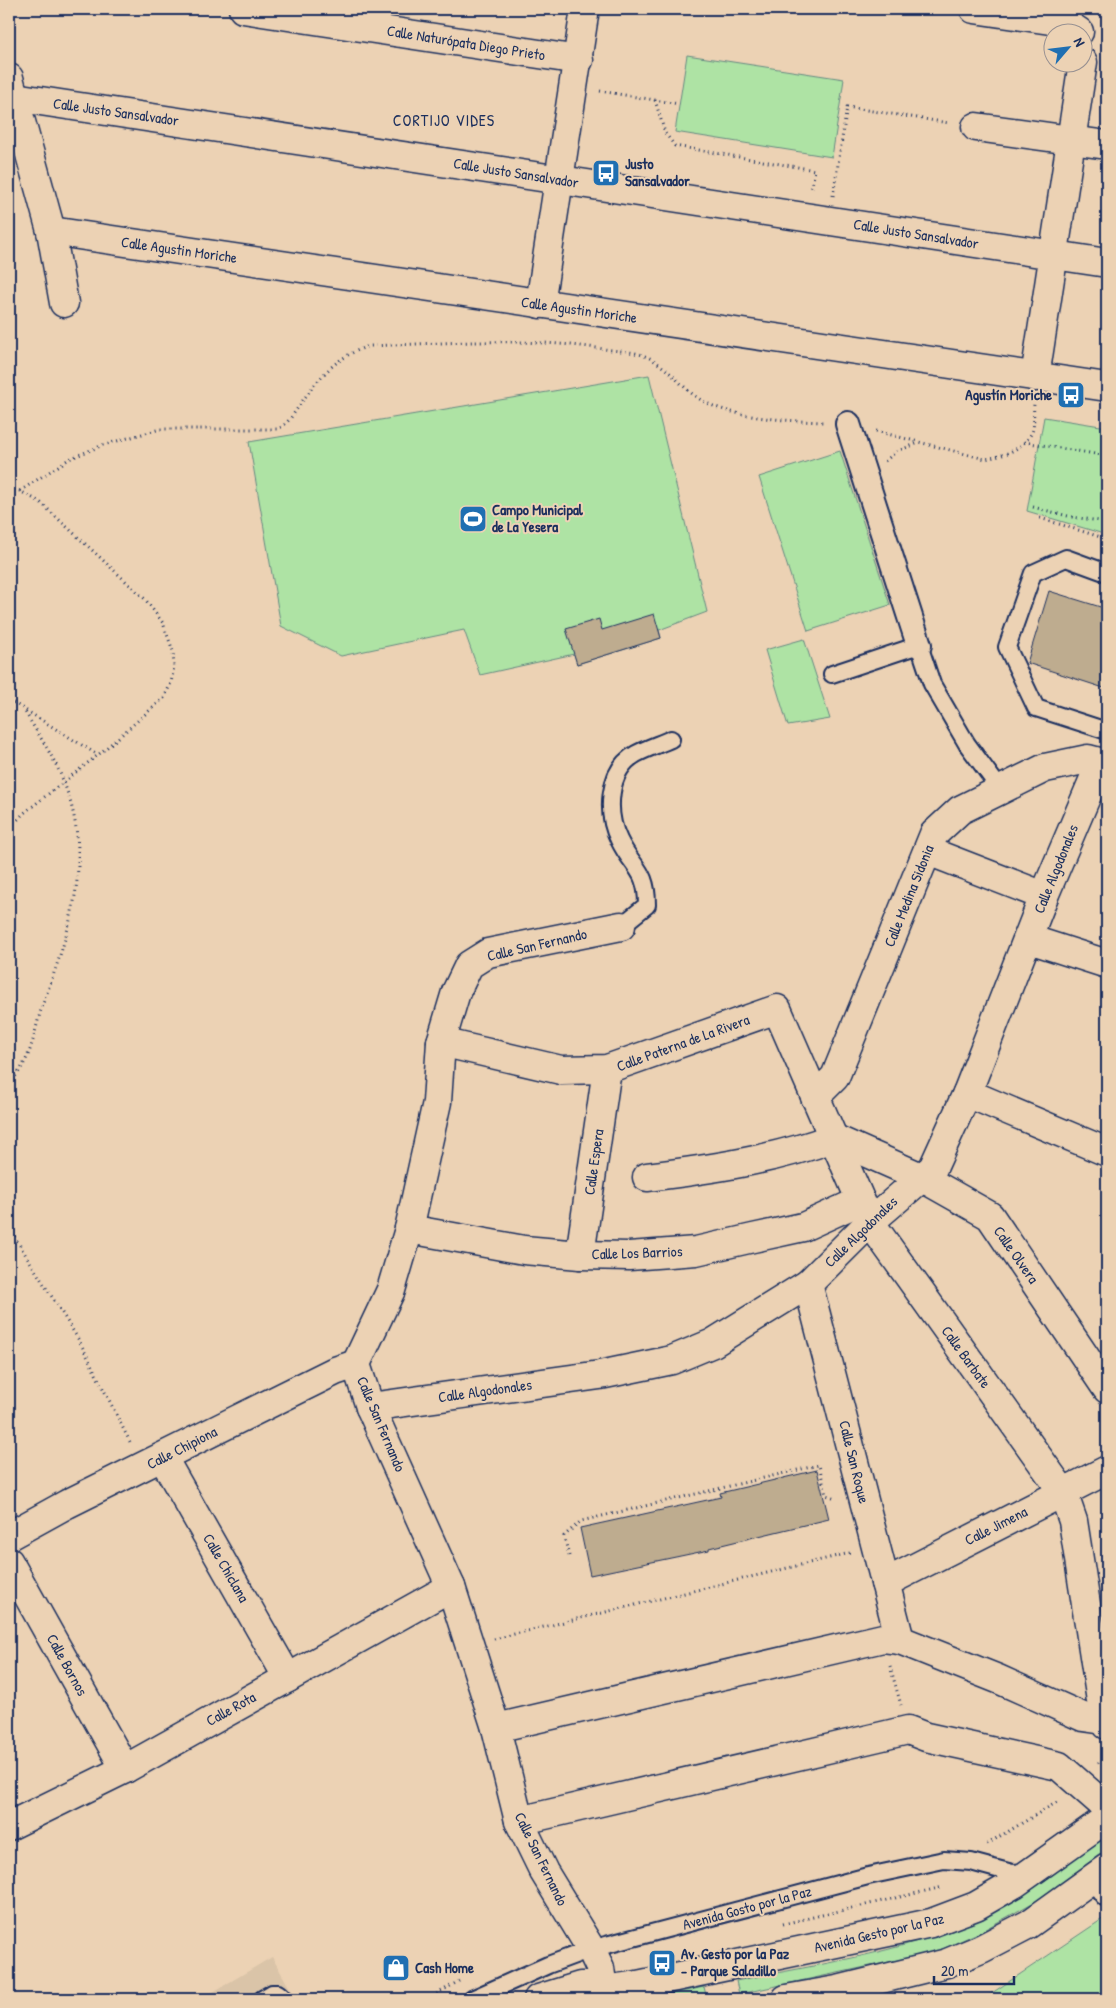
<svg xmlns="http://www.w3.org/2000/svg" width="1116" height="2008" font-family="'Patrick Hand',sans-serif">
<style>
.built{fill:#dac4a8}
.green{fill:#aee3a4;stroke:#648981}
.building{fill:#beac8f;stroke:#1b2f5e}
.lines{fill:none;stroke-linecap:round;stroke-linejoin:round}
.service-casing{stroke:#1b2f5e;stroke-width:20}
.pedestrian-casing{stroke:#1b2f5e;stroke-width:28}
.minor-casing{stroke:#1b2f5e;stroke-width:31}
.secondary-casing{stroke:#1b2f5e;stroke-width:31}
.path{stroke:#1b2f5e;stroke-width:3;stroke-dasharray:1 4;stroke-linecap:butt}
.service{stroke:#ecd2b4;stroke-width:16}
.pedestrian{stroke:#ecd2b4;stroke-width:24}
.minor{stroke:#ecd2b4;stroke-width:28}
.secondary{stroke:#ecd2b4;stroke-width:28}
.labels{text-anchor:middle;stroke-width:4;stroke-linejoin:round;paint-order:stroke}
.street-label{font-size:15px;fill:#1b2f5e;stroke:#ecd2b4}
.poi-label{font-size:15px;font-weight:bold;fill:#1b2f5e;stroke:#ecd2b4;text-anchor:start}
.neighbourhood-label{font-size:16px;letter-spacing:1px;fill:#1b2f5e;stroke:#ecd2b4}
</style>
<rect width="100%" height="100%" fill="#ecd2b4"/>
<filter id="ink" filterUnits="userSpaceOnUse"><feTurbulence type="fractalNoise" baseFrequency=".02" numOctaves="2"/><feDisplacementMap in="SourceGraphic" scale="10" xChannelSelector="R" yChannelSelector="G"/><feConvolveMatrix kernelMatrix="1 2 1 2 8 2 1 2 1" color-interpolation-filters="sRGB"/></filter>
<g filter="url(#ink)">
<path class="built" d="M272 1957 296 1999H201Z"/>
<g class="green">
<path d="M687 55 844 79 832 157 675 132Z"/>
<path d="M649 375 707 612 659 630 661 638 577 664 574 654 480 675 464 630 341 656 281 626 249 442Z"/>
<path d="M1044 417 1107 427V535L1027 511Z"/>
<path d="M840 451 890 605 808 631 759 477Z"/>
<path d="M804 639 830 719 788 726 765 650Z"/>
<path d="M1107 1834V1849L1036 1901 980 1932 936 1952 739 1994 736 1981C824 1963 917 1951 998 1909 1038 1889 1071 1860 1107 1834Z"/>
<path d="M1107 1916V1999H983Z"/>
<path d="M704 1987 707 1999H648Z"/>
</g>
<g class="building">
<path d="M1049 591 1107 609V689L1027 663Z"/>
<path d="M654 614 661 638 577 664 566 629 599 619 602 630Z"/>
<path d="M817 1470 829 1519 709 1548V1550L590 1575 580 1528 721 1497 720 1493Z"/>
</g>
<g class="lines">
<defs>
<g id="service">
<path d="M1107 573 1066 558 1033 573 1007 647 1036 708 1107 731"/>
<path d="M832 674 919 645 932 684 967 744 1000 789"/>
<path d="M621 926 647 905C647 869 633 869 619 840 606 814 607 770 636 754 647 748 660 744 671 739"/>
<path d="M262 1999 272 1993H278L285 1999"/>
<path d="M472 1999 548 1965 591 1949 868 1876 944 1860 971 1862 1012 1873 1029 1872"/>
</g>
<g id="pedestrian">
<path d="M848 424 919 645"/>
<path d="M1094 1877 1107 1894"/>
</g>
<g id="minor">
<path d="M243 9 579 60"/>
<path d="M974 9 1064 22 1079 32"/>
<path d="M9 78 51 231 64 303"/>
<path d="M14 97 1107 263"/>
<path d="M976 127 1107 145"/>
<path d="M51 231 1107 387"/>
<path d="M540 304 585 9"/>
<path d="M1035 377 1083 62"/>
<path d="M928 851 1044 896"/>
<path d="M1029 939 1107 964"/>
<path d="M441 1042 561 1070 607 1069 777 1009 870 1222 1063 1492 1073 1521 1104 1720 1107 1725"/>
<path d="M967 1093 1107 1152"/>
<path d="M815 1097 835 1077 934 834 960 810 1045 768 1088 759 1107 764"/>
<path d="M647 1177C711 1169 773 1160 833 1138L921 1177 990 1216 1107 1389"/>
<path d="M409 1229 524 1250 580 1255 629 1256 696 1251 753 1238 803 1227 860 1201"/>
<path d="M580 1255 607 1069"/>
<path d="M808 1284 900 1640"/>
<path d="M370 1407 600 1375 672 1360 713 1343 808 1284 870 1222 933 1168 967 1093 1044 896 1101 762"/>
<path d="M163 1458 288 1678"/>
<path d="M9 1536 67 1504 335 1371 356 1364"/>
<path d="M9 1562 125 1769"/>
<path d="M885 1583 1107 1470"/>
<path d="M496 1728 883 1638 900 1640 998 1679 1083 1717 1104 1720"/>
<path d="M519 1821 908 1730 926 1737 1059 1766 1107 1808"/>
<path d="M9 1826 125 1769 451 1587"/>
<path d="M603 1990 600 1968 591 1949 544 1872 519 1821 496 1728 451 1587 370 1407 356 1364 391 1290 409 1229 437 1102 441 1042 456 992 469 965 488 953 621 926"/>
</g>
<g id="secondary">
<path d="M538 1999 580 1986H592L603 1990 633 1986 931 1923 976 1906 1014 1884 1107 1818"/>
<path d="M786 1999 837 1990 947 1963 981 1949 1029 1924 1107 1868"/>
</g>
</defs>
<use href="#service" class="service-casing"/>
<use href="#pedestrian" class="pedestrian-casing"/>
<use href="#minor" class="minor-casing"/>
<use href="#secondary" class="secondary-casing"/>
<g class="path">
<path d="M600 91 679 104"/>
<path d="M655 100 665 133 675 146 815 170 811 191"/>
<path d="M833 196 847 107 949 123"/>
<path d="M876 431 985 459C1003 456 1023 450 1032 432 1035 425 1033 412 1034 404"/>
<path d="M1024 442 1107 456"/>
<path d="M885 461 897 451 919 443"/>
<path d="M9 489 20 491 40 502 145 599 163 623 173 651 174 667 171 683 164 698 98 755 24 813 9 829"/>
<path d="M20 491 69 459 103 445 160 429H278C289 423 294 413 301 403 321 375 336 357 369 346 447 343 525 337 604 349 616 351 633 351 645 356 665 364 678 383 695 396 724 418 788 421 824 422"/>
<path d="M1033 507 1072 517 1107 522"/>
<path d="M1040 518 1107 539"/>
<path d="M9 700 98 755"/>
<path d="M9 1084C35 1056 32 1034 44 1001 71 927 94 860 64 783 55 758 37 733 24 710"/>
<path d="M9 1228 80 1342 130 1442"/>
<path d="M569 1556 564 1536 581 1521 819 1465 826 1495 836 1498"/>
<path d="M494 1639 850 1553"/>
<path d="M890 1666 901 1705"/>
<path d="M1098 1763 1107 1757"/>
<path d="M987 1844 1059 1801"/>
<path d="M783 1924 943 1887"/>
<path d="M428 1999 459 1981"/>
</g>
<use href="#service" class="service"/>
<use href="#pedestrian" class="pedestrian"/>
<use href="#minor" class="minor"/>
<use href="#secondary" class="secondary"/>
</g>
</g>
<defs>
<symbol id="bus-square" viewBox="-11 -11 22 22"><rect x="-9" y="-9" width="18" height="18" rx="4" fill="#1f6fb2" stroke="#ecd2b4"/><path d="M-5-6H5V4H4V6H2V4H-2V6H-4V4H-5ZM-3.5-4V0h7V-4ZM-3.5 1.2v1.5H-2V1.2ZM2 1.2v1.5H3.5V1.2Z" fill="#fff"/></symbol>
<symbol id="stadium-square" viewBox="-11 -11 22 22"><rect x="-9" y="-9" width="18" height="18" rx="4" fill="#1f6fb2" stroke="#ecd2b4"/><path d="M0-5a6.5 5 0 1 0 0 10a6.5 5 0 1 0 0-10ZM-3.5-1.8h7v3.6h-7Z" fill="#fff"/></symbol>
<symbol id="shop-square" viewBox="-11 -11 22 22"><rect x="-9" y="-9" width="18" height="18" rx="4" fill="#1f6fb2" stroke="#ecd2b4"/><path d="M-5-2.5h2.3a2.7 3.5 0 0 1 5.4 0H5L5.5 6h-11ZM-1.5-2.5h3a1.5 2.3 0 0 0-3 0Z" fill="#fff"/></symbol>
</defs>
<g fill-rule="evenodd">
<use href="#bus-square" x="590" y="157" width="32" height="32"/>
<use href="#bus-square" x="1055" y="379" width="32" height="32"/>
<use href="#stadium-square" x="457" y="503" width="32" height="32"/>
<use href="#bus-square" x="646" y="1947" width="32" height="32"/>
<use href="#shop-square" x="380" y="1952" width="32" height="32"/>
</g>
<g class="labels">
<g class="street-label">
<text transform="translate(466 43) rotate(9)" y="5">Calle Naturópata Diego Prieto</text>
<text transform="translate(116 112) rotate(8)" y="5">Calle Justo Sansalvador</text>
<text transform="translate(516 173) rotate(9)" y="5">Calle Justo Sansalvador</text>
<text transform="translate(916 234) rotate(9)" y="5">Calle Justo Sansalvador</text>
<text transform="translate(179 250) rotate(8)" y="5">Calle Agustin Moriche</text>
<text transform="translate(579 310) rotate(8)" y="5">Calle Agustin Moriche</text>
<text transform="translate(1056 869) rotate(-68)" y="5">Calle Algodonales</text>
<text transform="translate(909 896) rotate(-68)" y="5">Calle Medina Sidonia</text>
<text transform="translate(537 945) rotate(-13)" y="5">Calle San Fernando</text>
<text transform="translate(683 1043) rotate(-20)" y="5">Calle Paterna de La Rivera</text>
<text transform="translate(594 1162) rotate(-82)" y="5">Calle Espera</text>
<text transform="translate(861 1232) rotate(-44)" y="5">Calle Algodonales</text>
<text transform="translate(637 1253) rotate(-2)" y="5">Calle Los Barrios</text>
<text transform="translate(1016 1255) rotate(55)" y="5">Calle Olvera</text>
<text transform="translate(966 1357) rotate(54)" y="5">Calle Barbate</text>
<text transform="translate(485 1391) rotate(-8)" y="5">Calle Algodonales</text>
<text transform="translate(381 1424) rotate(67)" y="5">Calle San Fernando</text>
<text transform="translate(182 1448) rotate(-27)" y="5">Calle Chipiona</text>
<text transform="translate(854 1462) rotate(76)" y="5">Calle San Roque</text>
<text transform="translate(996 1526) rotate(-27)" y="5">Calle Jimena</text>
<text transform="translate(226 1568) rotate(60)" y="5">Calle Chiclana</text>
<text transform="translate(67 1665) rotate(61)" y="5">Calle Bornos</text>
<text transform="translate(231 1709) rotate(-29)" y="5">Calle Rota</text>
<text transform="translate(541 1859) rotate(64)" y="5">Calle San Fernando</text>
<text transform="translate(747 1908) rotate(-15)" y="5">Avenida Gosto por la Paz</text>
<text transform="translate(879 1933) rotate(-13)" y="5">Avenida Gesto por la Paz</text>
</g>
<g class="poi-label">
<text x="625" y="169">Justo<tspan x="625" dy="17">Sansalvador</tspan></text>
<text x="1052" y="400" text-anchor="end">Agustín Moriche</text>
<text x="492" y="515">Campo Municipal<tspan x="492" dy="17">de La Yesera</tspan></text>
<text x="681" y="1959">Av. Gesto por la Paz<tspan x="681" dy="17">- Parque Saladillo</tspan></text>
<text x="415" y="1973">Cash Home</text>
</g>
<g class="neighbourhood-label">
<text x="444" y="126">CORTIJO VIDES</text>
</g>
</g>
<rect width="1116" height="2008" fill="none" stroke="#ecd2b4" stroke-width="30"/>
<rect x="15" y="15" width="1086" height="1978" fill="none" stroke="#1b2f5e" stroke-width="2" filter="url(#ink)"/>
<g transform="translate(1068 48) rotate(62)"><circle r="24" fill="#ecd2b4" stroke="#989192"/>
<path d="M0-4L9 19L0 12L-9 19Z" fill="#1f6fb2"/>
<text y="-8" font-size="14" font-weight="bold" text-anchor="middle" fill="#1b2f5e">N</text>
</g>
<path d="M934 1976v8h80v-8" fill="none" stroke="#1b2f5e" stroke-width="2.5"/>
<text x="941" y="1976" font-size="15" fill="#1b2f5e" stroke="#ecd2b4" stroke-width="4" paint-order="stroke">20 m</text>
</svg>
